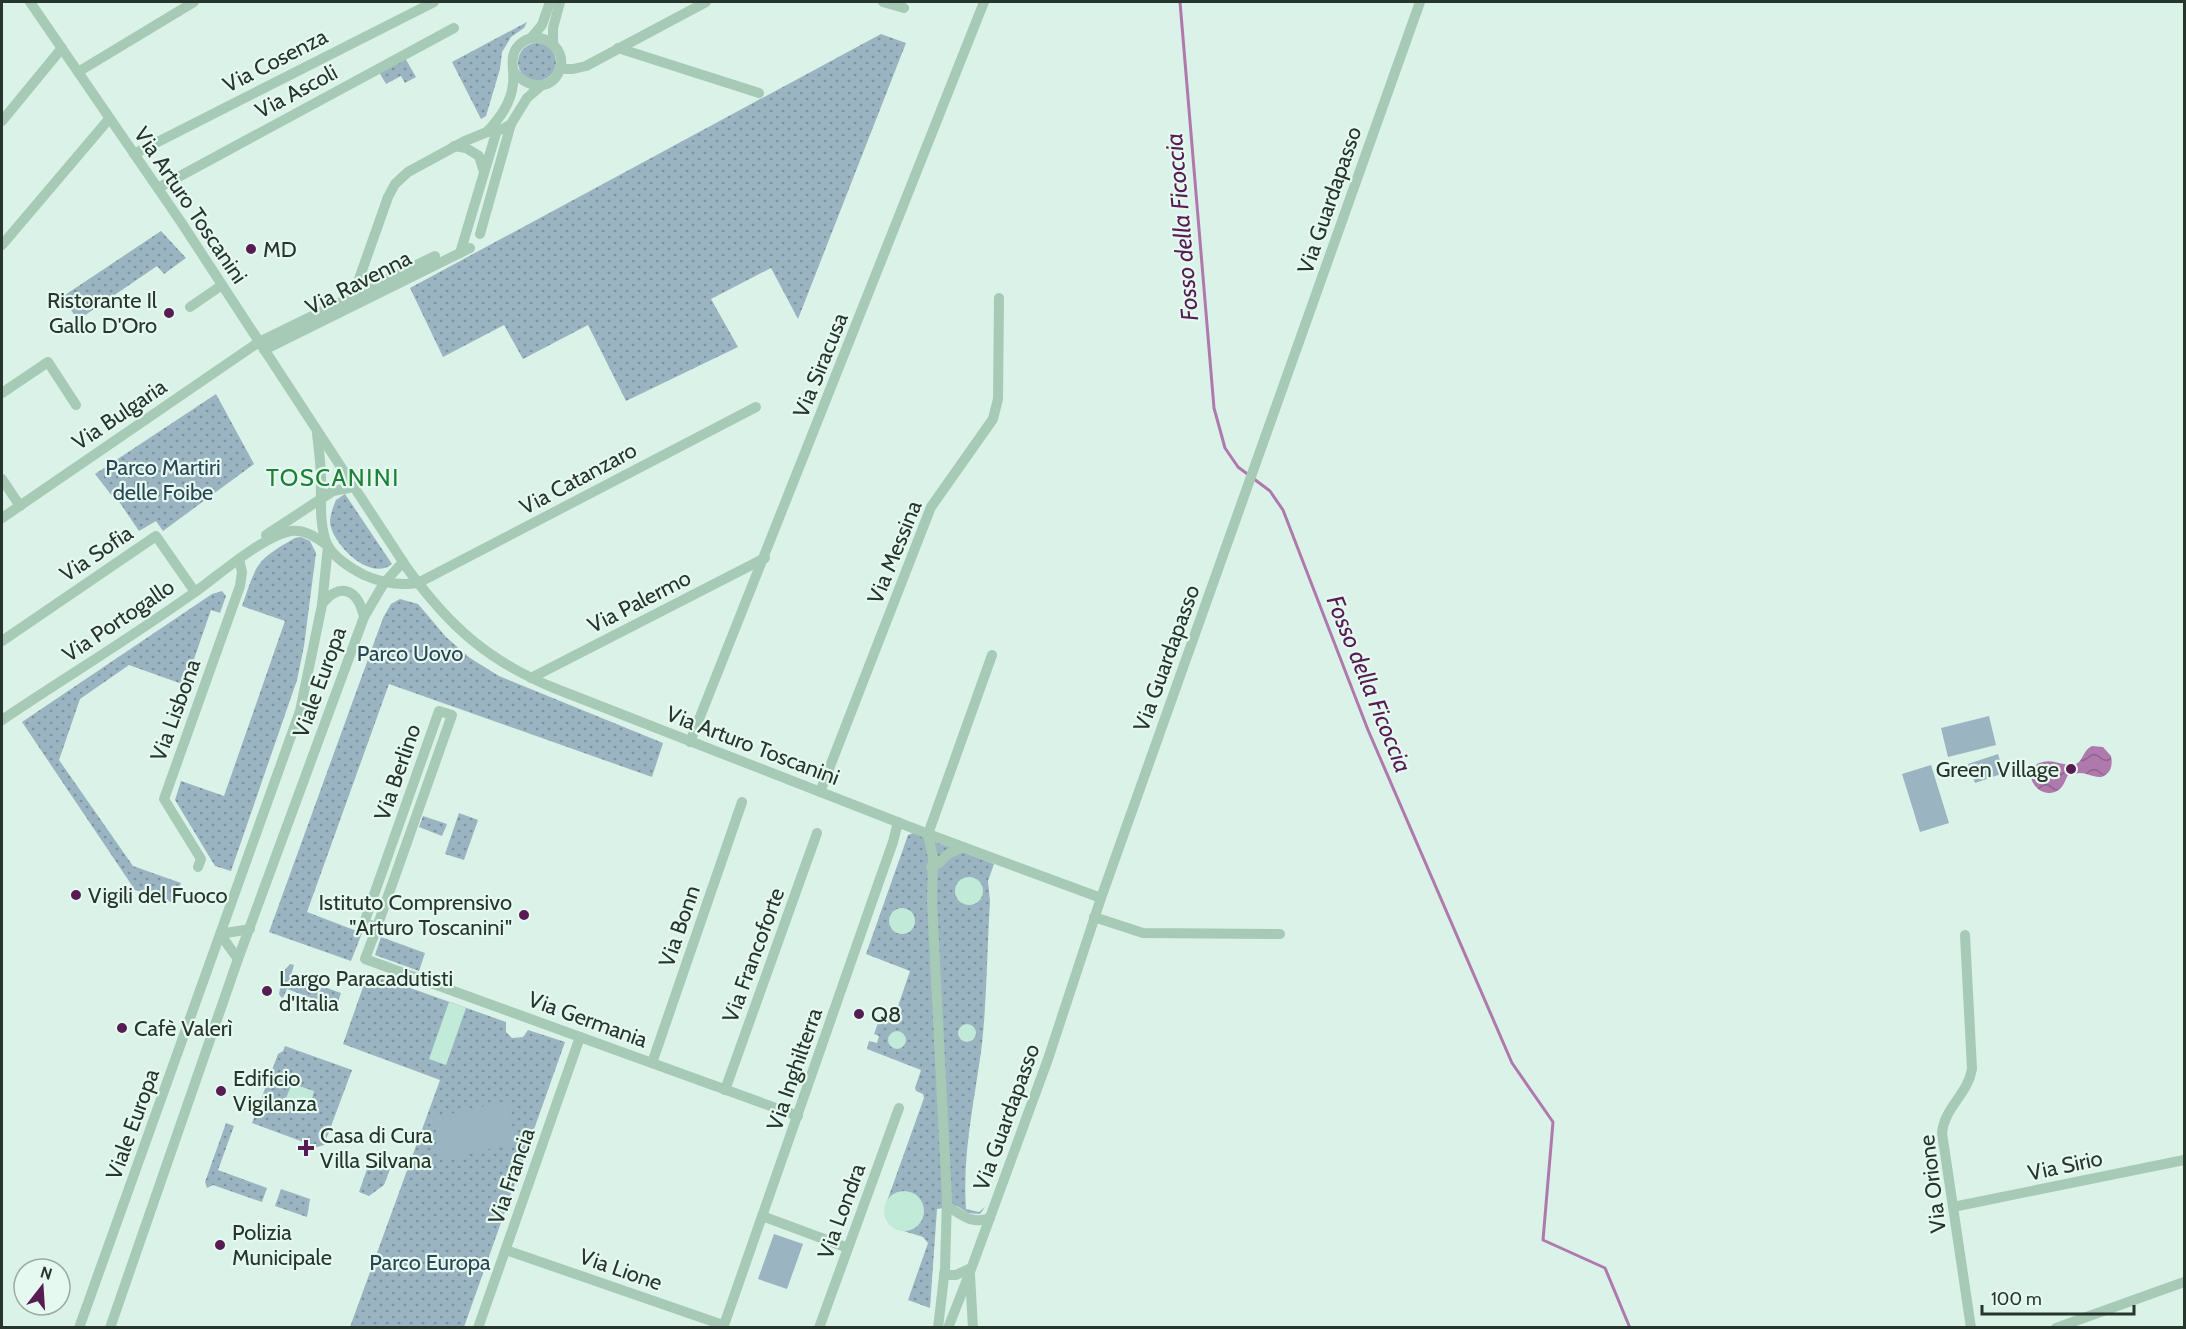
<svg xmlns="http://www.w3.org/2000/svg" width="2186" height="1329" font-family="Cabin,sans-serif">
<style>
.grass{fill:url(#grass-dots)}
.garden{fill:#9ab4c1}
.plaza{fill:#c1ead8}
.water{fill:url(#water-waves)}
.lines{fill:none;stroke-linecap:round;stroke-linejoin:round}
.stream{stroke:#af79ad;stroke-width:3}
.minor{stroke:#a6cab6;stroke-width:10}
.poi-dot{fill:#571c53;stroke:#e6f9f1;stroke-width:2}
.labels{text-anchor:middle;stroke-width:4.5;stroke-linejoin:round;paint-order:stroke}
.street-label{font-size:22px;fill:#27362c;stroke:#e6f9f1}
.poi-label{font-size:22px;fill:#27362c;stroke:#e6f9f1;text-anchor:start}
.park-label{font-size:22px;fill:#2a4554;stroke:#e6f9f1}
.water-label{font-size:24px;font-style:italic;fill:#571c53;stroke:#e6f9f1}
.neighbourhood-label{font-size:24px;letter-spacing:1.5px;fill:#1e7f36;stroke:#e6f9f1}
</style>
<defs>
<pattern id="grass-dots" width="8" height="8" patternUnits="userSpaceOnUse" patternTransform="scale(1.5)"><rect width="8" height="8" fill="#9ab4c1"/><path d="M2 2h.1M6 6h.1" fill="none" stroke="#7e939d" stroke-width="1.8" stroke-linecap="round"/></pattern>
<pattern id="water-waves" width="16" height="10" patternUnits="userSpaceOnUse" patternTransform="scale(1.5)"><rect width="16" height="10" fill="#af79ad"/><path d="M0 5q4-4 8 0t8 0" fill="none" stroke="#8e648d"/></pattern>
</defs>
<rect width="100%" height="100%" fill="#daf2e7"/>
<g class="grass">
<path d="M527 22 524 28 511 37 502 52 500 69 486 116 481 119 452 62Z"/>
<path d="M881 34 906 43 798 319 771 268 711 299 738 347 626 401 588 325 523 359 504 325 443 357 410 288Z"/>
<circle cx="537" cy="62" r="19"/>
<path d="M405 58 416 77 405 83 401 76 386 84 379 72Z"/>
<path d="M161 231 186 258 164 274 157 266 78 320 62 297Z"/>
<path d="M216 394 254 464 163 531 156 521 139 531 118 500 116 501 95 474Z"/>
<path d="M345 494 392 564C370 582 333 545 330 523 330 515 333 507 336 500Z"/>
<path d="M301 537 310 541 316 553 304 646 297 680 231 871 215 866 175 800 181 781 224 796 285 621 242 606C257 563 255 561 295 538Z"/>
<path d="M222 591 226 596 220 613 211 610 185 685 129 665 80 699 59 760 133 866 181 883 174 903 135 890 22 722 212 594Z"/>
<path d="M400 599 418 604 446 637 470 658 499 676 663 743 652 777 389 684 307 912 362 933 351 961 269 932 383 618 391 604Z"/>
<path d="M459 813 478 820 464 860 445 854Z"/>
<path d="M423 816 447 824 442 836 419 827Z"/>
<path d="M913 833 994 864 988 881 990 901C987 948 987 997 982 1044 975 1099 962 1153 966 1209L979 1212 985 1207 980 1214 968 1213 957 1206 937 1209 930 1308 908 1300 928 1243 923 1237 894 1228 886 1219V1204L924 1098 923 1094 916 1091 915 1088 921 1070 867 1049 869 1041 877 1043 879 1036 874 1034 881 1015 893 1021 910 971 866 954 908 835Z"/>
<path d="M381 937 425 953 419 971 375 955Z"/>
<path d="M290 964 294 965 291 975 341 993 336 1007 287 989 283 998 281 997 279 994 283 972Z"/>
<path d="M368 973 506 1022V1032L512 1038 523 1037 528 1030 565 1042 464 1327H350L440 1080 343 1044Z"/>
<path d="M285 1046 352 1070 324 1145 317 1147 252 1123 278 1054 283 1051Z"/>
<path d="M226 1123 234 1126 218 1170 267 1188 262 1202 213 1185 207 1188 205 1182Z"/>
<path d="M371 1158 392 1164 384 1185 369 1196 359 1192Z"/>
<path d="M281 1189 310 1199 307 1217 275 1206Z"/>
</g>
<g class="garden">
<path d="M1989 716 1996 745 1948 757 1941 728Z"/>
<path d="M1998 754 2004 773 1975 783 1968 764Z"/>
<path d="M1931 765 1949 823 1920 832 1902 774Z"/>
<path d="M507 1101 516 1143 442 1160 433 1118Z"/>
<path d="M774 1234 803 1244 787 1289 758 1279Z"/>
</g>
<g class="plaza">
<circle cx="969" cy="891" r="14"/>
<circle cx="902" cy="921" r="13"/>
<path d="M449 1002 466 1008 446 1065 429 1059Z"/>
<circle cx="967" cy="1033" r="9"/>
<circle cx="897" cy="1040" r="9"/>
<path d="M296 1085 314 1091 309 1110 302 1113 294 1110 286 1098 291 1086Z"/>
<circle cx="904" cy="1211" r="20"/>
</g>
<path class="water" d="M2092 746 2103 747 2111 756C2112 761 2112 765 2110 770 2100 786 2087 769 2075 774L2073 772H2070C2066 777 2065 784 2060 789 2048 799 2032 789 2031 776L2037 764C2053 756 2062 768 2076 764 2083 761 2083 750 2092 746Z"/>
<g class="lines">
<path class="stream" d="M1180 2 1214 408 1225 448 1238 467 1270 491 1283 510 1368 730 1512 1063 1553 1122 1543 1240 1605 1268 1630 1328"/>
<g class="minor">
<path d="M30 2 181 222 407 568C449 626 488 661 554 688L928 834 1101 898"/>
<path d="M883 2 904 8"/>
<path d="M531 38 542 25 550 2"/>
<path d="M553 44V28L560 2"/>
<path d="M618 48 759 93"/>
<path d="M560 69H573L586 66 706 2"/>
<path d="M78 72 194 2"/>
<path d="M2 121 62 48"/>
<path d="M487 132C500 118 511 103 513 84 515 70 508 56 519 45 536 27 568 46 560 69 552 93 524 88 513 70"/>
<path d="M454 146 466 148 479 156 484 172"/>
<path d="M134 154 434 2"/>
<path d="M158 188 454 28"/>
<path d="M480 234 511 124"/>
<path d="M2 245 109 119"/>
<path d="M460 253 497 130"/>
<path d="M353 296 388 197 395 184 408 172 465 141 487 132 503 129 511 124 527 98 542 85"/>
<path d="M190 307 222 285"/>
<path d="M264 350 470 248"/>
<path d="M2 393 48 362 76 405"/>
<path d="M317 434C319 450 321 465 321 481 321 499 319 529 328 546 335 558 352 569 364 575 382 583 399 586 418 583L756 407"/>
<path d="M2 479 20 506"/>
<path d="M2 518 259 342 435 256"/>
<path d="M266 535 333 491 354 487"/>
<path d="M322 604C341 581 358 590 364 617"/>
<path d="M2 641 156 536 195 592"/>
<path d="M531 678 765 558"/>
<path d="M439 711 452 715 377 927 364 923Z"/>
<path d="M2 720C66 677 132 637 195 592 219 575 263 536 291 531 305 529 317 538 328 546"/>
<path d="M690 742 984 2"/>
<path d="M820 792 931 507 993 419 998 399 999 298"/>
<path d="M198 867 201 859 164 799 240 586 242 572 239 559"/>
<path d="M931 867 939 863 948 854 963 847"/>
<path d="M1094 917 1143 933 1280 934"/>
<path d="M377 927 365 959 798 1116"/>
<path d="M1965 935 1972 1069C1968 1094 1944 1108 1942 1133L1971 1328"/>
<path d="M238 959 220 934 250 929"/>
<path d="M652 1063 742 802"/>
<path d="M725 1090 817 833"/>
<path d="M947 1206C962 1215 972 1225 990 1218"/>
<path d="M1953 1207 2184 1160"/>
<path d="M762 1216 848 1248"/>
<path d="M506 1250 723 1325"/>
<path d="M944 1275H956L971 1268"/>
<path d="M970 1275 973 1328"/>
<path d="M79 1328 300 711 322 605 328 546"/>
<path d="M110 1328 238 959 364 617 384 583 403 562"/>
<path d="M478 1328 580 1037"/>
<path d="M723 1328 875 893 893 842 898 822"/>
<path d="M819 1328 899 1108"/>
<path d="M938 1328 945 1268 947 1198 932 902 933 858 928 834 992 655"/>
<path d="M948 1328 970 1272 1048 1059 1101 898 1420 2"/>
<path d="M2056 1328 2184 1282"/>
</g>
</g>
<g class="poi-dot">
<circle cx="251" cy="249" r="6"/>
<circle cx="169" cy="313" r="6"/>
<circle cx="2071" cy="769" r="6"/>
<circle cx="76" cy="895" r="6"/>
<circle cx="524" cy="915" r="6"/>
<circle cx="267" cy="991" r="6"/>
<circle cx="859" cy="1014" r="6"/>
<circle cx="122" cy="1028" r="6"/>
<circle cx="221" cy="1091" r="6"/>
<path d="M303 1139h6v6h6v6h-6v6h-6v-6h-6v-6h6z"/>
<circle cx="220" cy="1245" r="6"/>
</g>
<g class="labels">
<g class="street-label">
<text transform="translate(275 60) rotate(-27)" y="8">Via Cosenza</text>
<text transform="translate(296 91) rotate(-28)" y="8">Via Ascoli</text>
<text transform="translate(1329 200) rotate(-71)" y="8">Via Guardapasso</text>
<text transform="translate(191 205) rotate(56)" y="8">Via Arturo Toscanini</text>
<text transform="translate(358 282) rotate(-27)" y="8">Via Ravenna</text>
<text transform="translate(820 365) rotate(-68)" y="8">Via Siracusa</text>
<text transform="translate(119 414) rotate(-34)" y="8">Via Bulgaria</text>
<text transform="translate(578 478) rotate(-28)" y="8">Via Catanzaro</text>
<text transform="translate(894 552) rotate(-68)" y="8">Via Messina</text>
<text transform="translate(96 553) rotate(-34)" y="8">Via Sofia</text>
<text transform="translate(639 601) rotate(-27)" y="8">Via Palermo</text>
<text transform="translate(118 620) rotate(-34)" y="8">Via Portogallo</text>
<text transform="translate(1166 658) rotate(-70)" y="8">Via Guardapasso</text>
<text transform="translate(319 682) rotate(-70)" y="8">Viale Europa</text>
<text transform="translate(175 710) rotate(-70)" y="8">Via Lisbona</text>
<text transform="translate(753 745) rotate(21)" y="8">Via Arturo Toscanini</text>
<text transform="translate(397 772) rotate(-71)" y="8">Via Berlino</text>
<text transform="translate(679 926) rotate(-71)" y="8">Via Bonn</text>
<text transform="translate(753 955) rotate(-70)" y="8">Via Francoforte</text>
<text transform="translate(588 1019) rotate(20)" y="8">Via Germania</text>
<text transform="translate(794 1069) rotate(-71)" y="8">Via Inghilterra</text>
<text transform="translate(1006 1117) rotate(-70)" y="8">Via Guardapasso</text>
<text transform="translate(132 1124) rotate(-70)" y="8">Viale Europa</text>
<text transform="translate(2065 1165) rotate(-12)" y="8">Via Sirio</text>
<text transform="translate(511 1176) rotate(-71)" y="8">Via Francia</text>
<text transform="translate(1932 1184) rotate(-97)" y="8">Via Orione</text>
<text transform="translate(841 1211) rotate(-70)" y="8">Via Londra</text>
<text transform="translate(621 1269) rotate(19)" y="8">Via Lione</text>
</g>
<g class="poi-label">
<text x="263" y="257">MD</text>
<text x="157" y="308" text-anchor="end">Ristorante Il<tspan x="157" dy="25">Gallo D'Oro</tspan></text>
<text x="2059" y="777" text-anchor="end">Green Village</text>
<text x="88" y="903">Vigili del Fuoco</text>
<text x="512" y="910" text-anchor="end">Istituto Comprensivo<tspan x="512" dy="25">"Arturo Toscanini"</tspan></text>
<text x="279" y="986">Largo Paracadutisti<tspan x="279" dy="25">d'Italia</tspan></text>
<text x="871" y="1022">Q8</text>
<text x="134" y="1036">Cafè Valerì</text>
<text x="233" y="1086">Edificio<tspan x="233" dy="25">Vigilanza</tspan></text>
<text x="320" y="1143">Casa di Cura<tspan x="320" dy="25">Villa Silvana</tspan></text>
<text x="232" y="1240">Polizia<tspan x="232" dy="25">Municipale</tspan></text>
</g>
<g class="park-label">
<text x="163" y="475">Parco Martiri<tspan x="163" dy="25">delle Foibe</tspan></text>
<text x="410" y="661">Parco Uovo</text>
<text x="430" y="1270">Parco Europa</text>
</g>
<g class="water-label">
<text transform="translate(1182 227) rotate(-95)" y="8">Fosso della Ficoccia</text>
<text transform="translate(1369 684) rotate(68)" y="8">Fosso della Ficoccia</text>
</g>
<g class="neighbourhood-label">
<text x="333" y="486">TOSCANINI</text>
</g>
</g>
<rect width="2186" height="1329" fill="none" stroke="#27362c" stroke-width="6"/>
<g transform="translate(42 1287) rotate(17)"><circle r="28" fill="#e6f9f1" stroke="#9aaba2" stroke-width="1.5"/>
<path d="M0-4.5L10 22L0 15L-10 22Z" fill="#571c53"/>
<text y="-9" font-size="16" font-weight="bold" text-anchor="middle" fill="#27362c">N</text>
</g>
<path d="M1982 1305v9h152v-9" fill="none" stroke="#27362c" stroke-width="3"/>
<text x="1991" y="1305" font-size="18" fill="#27362c" stroke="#e6f9f1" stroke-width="4.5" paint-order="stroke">100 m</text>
</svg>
